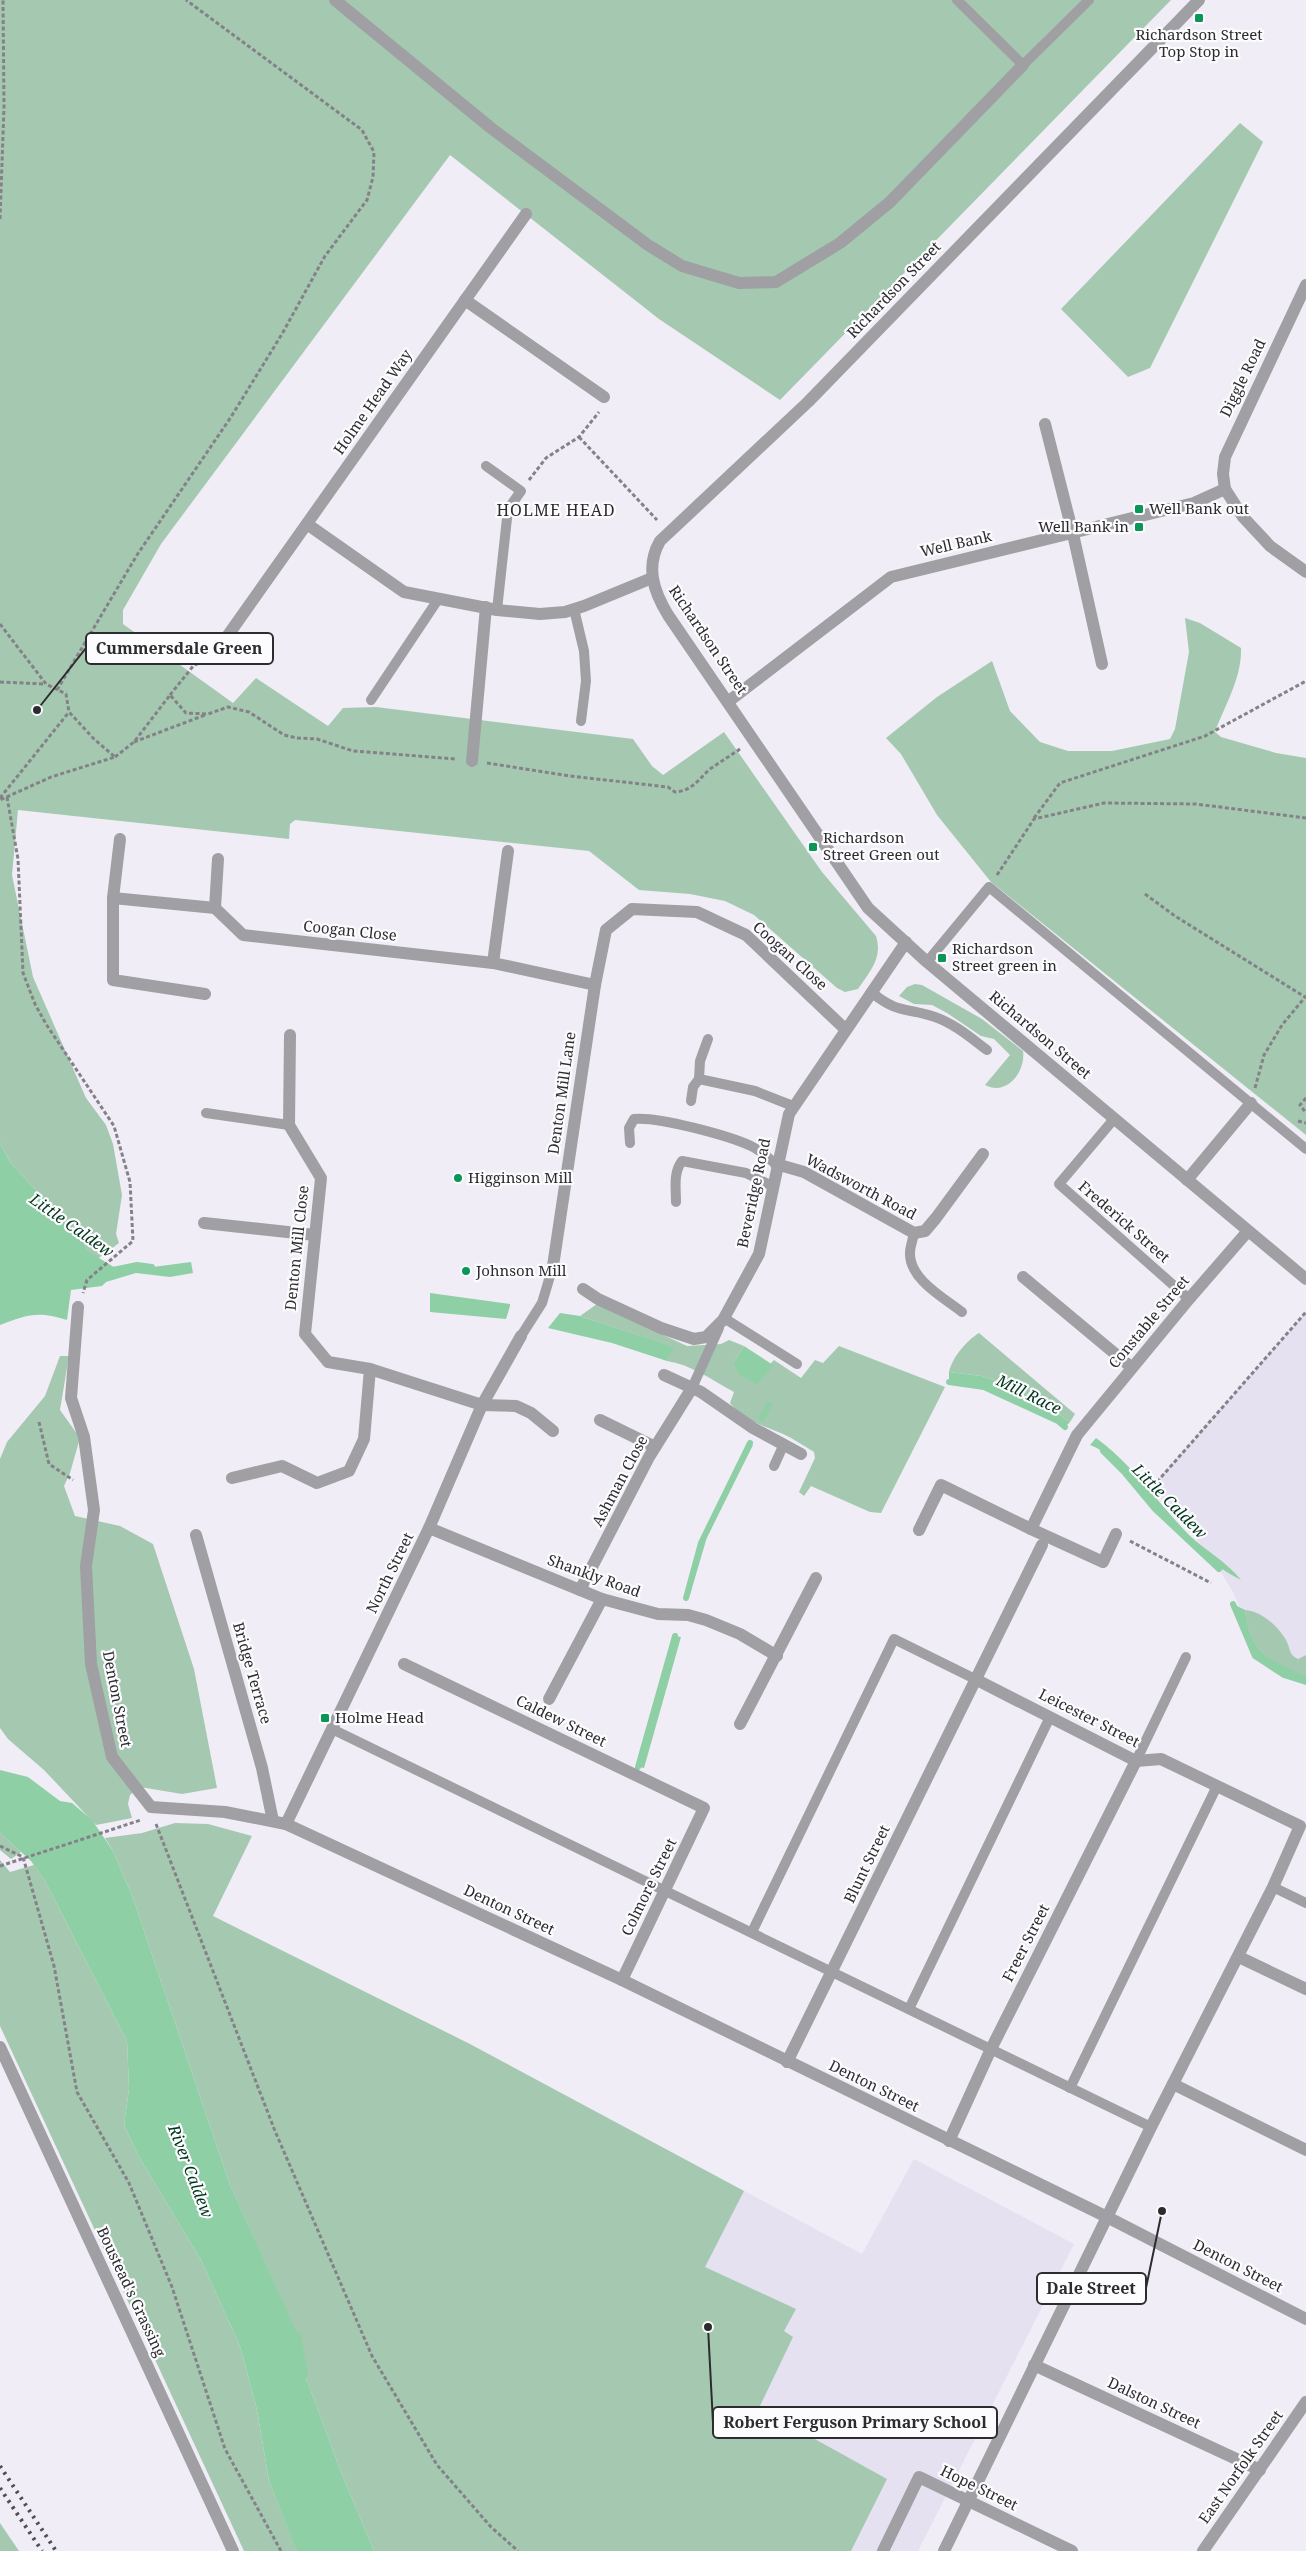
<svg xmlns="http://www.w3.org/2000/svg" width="1306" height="2551" font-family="'Noto Serif',serif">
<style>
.built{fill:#e5e1f1}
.green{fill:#a4c9b0}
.water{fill:#8fcfa5}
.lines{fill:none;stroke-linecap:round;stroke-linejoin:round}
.stream{stroke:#8fcfa5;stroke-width:6}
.path{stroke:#848288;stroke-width:3;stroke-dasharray:4 2.5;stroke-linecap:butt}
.service{stroke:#a09fa3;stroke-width:10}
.pedestrian{stroke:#a09fa3;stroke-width:12}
.minor{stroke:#a09fa3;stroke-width:12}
.rail{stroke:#4f4e52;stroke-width:4;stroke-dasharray:2.5 5;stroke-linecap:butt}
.poi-dot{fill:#099656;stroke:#fcfcfe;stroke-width:2}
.labels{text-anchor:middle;stroke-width:4.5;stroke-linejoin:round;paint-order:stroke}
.poi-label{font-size:15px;fill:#2c2b2e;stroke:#fcfcfe;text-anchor:start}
.street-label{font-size:15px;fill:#2c2b2e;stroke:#fcfcfe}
.neighbourhood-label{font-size:16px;letter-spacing:1px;fill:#2c2b2e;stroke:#fcfcfe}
.water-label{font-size:16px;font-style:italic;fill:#00351a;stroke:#fcfcfe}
.leader{fill:none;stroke:#2c2b2e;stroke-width:2}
.callout-dot{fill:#2c2b2e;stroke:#fcfcfe;stroke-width:2}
.callout{fill:#fcfcfe;stroke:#2c2b2e;stroke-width:2}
.callout-label{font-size:16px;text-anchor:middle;font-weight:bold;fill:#2c2b2e}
</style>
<rect width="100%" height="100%" fill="#f0edf6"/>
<g class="built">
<path d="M1306 1312V1680L1281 1670 1263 1653 1251 1637 1234 1594 1213 1559 1151 1487Z"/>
<path d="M468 2043 862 2254 914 2159 1074 2244 918 2551H555Z"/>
</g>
<g class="green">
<path d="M0 0H1171L780 400 659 319 450 155 161 544 123 610V624L233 703 256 678 328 726 343 708 376 707 633 739 652 766 663 775 724 732 822 872 876 936C883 958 870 971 858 989L845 992 837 988 754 915 725 901 690 894 639 890 589 851 295 820 290 824 289 839 18 810 12 875 33 977 86 1098 106 1125 113 1144 122 1195 116 1234 119 1243 96 1260 91 1258 83 1241 10 1162 0 1143Z"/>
<path d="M1240 123 1263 142 1150 368 1128 377 1061 309Z"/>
<path d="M1185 618 1200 623 1241 648C1242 678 1225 705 1215 732L1221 737 1276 753 1306 758V1135L991 882 937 815 901 754 886 738 937 697 992 661 1010 711 1040 742 1068 751H1112L1170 739 1175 729 1189 652Z"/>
<path d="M915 984 922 985 982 1019 1023 1051C1026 1071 1007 1097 985 1085L1010 1055 994 1039 981 1036 947 1013 932 1005 914 1004 899 996 907 987Z"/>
<path d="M597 1304 687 1346 721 1344 729 1340 744 1346 734 1362 773 1365 770 1364 774 1360 801 1378 815 1360 823 1363 839 1346 945 1387 881 1513 870 1512 811 1486 804 1496 799 1492 815 1458 814 1452C804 1446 794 1439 783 1434 764 1426 743 1420 730 1403L734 1392C712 1380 692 1365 667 1361L673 1347 580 1316Z"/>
<path d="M979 1333 1075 1414 1070 1422 1057 1413 1026 1400 1006 1384 982 1376 949 1372C952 1358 966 1341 979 1333Z"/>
<path d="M60 1356H69L60 1410 80 1438 70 1473 64 1486 75 1516 120 1526 153 1544 194 1669 217 1788 182 1794 140 1787 130 1795 128 1804 132 1818 96 1825 44 1770 8 1739 0 1728V1459L7 1442 45 1396Z"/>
<path d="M1245 1610C1261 1611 1278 1626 1286 1640 1291 1649 1288 1654 1298 1659L1306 1655V1676C1268 1660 1251 1655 1245 1610Z"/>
<path d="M175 1823 208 1824 252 1836 213 1916 468 2043 744 2191 705 2267 796 2309 784 2331 793 2337 759 2408 887 2479 851 2551H374L341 2472 305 2375 299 2340 230 2185 133 1898 113 1851 105 1838 142 1833Z"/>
<path d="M0 1833 21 1852 11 1859 0 1850Z"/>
<path d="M0 1860 10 1872 34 1865 45 1881 127 2041 129 2089 124 2125 139 2157 201 2260 240 2346 257 2410 269 2481 297 2551H244L0 2026Z"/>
<path d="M0 2523 19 2551H0Z"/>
</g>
<g class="water">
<path d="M0 1143 10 1162 83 1241 91 1258 113 1270 126 1266 153 1267 191 1262 193 1273 170 1277 136 1273 106 1282 102 1286 71 1290 67 1320C38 1311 28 1314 0 1325Z"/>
<path d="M430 1293 510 1304V1306L506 1319 430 1312Z"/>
<path d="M560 1313 580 1316 674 1347 667 1361 612 1343 548 1328Z"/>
<path d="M744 1346 773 1365 757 1385 738 1373 734 1362Z"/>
<path d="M949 1372 982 1376 1006 1384 1026 1400 1057 1413 1070 1422 1065 1427 1058 1421 984 1387 949 1382Z"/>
<path d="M1096 1438C1132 1464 1158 1503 1189 1535 1206 1551 1227 1562 1241 1580 1208 1563 1180 1537 1155 1510 1135 1488 1119 1456 1090 1445Z"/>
<path d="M750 1443 753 1445 707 1537 689 1598H686L701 1543Z"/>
<path d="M1233 1604 1245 1610C1252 1657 1268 1658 1306 1676V1682L1284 1675 1255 1656Z"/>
<path d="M675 1636 681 1637 644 1768 638 1767Z"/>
<path d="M0 1770 28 1777 60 1801 72 1803 92 1820 113 1851 133 1898 230 2185 300 2340 305 2375 341 2472 374 2551H297L295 2547 269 2481 257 2410 240 2346 201 2260 139 2157 124 2125 129 2089 127 2041 45 1881 31 1861 0 1833Z"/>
</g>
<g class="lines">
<g class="stream">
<path d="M85 1253 113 1270 137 1265 152 1267"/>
<path d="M949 1382 984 1387 1058 1421 1065 1427"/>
<path d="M762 1418 769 1405"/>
<path d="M1103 1451 1125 1473 1155 1509 1219 1569"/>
<path d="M686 1598 701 1543 750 1443"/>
<path d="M1233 1604 1255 1656 1284 1675 1306 1682"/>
<path d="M638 1767 675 1636"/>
<path d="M298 2335 305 2375"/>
</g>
<g class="path">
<path d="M0 219 4 107 3 0"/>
<path d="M579 437 657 520"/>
<path d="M529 480 546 458 579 437 599 412"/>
<path d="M0 624 46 684 66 694 69 712 94 739 115 757 51 777 0 800"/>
<path d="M0 682 45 684"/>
<path d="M57 690 137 555 231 417 282 334 325 256 367 200 373 177 374 152 362 130 186 0"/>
<path d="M170 695 194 665 200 663"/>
<path d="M134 742 205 715"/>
<path d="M115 757 134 742 170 695 186 713 208 714 228 707 249 712 284 735 297 738 317 739 353 751 456 759"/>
<path d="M487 763 570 776 668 787 675 792C692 791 699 779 710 769 720 762 730 756 740 749"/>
<path d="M7 797 18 859 23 973 35 1004 46 1024 114 1126 130 1182 133 1241 87 1280 83 1293"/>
<path d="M0 798 69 712"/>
<path d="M1034 818 1060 783 1205 736 1306 681"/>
<path d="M997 875 1034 819 1104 803 1196 804 1306 818"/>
<path d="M1145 894 1175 916 1305 997"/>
<path d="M1255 1088 1264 1055 1282 1025 1306 996"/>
<path d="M1306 1098 1300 1105 1306 1113"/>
<path d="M1298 1121 1306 1123"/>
<path d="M39 1422 49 1464 73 1480"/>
<path d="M1157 1482 1306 1312"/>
<path d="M1130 1541 1211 1583"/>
<path d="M156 1824 275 2131 372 2356 437 2465 491 2527 518 2551"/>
<path d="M0 1846 23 1857 54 1966 77 2092 129 2183 172 2287 225 2449 281 2551"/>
<path d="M0 1866 141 1820"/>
</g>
<g class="service">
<path d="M957 0 1023 65 1089 0"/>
<path d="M486 466 521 491 508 509 497 610"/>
<path d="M574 609 584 651 586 681 581 721"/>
<path d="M371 700 439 598"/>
<path d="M927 962 989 887 1306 1149"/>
<path d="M871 992C898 1014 905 1007 935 1017 955 1024 971 1038 987 1050"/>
<path d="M708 1039 700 1061 699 1079 755 1091 793 1106"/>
<path d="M691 1101 693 1087 699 1079"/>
<path d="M206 1113 289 1125"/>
<path d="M1114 1119 1059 1184 1189 1299"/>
<path d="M630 1143 629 1128 634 1119C657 1116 730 1136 751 1146 760 1150 768 1158 776 1164"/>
<path d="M676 1202C676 1188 673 1173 682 1161L746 1173 772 1186"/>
<path d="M914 1233C913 1240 910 1246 910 1253 909 1279 944 1298 962 1312"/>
<path d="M724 1318 797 1364"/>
<path d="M521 1336 542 1303 553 1266"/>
<path d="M692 1388 719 1328"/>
<path d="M774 1466 784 1444"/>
<path d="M332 1729 1151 2127"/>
<path d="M1136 1761 1186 1657"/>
<path d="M1273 1887 1306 1903"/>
<path d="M752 1932 894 1639 975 1679"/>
<path d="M909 2009 1050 1717"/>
<path d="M1070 2088 1217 1786"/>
</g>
<path class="pedestrian" d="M196 1535 262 1768 273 1821"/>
<g class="minor">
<path d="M335 0 491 128 648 245 682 266 739 283 776 282 840 243 890 202 1023 65"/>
<path d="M1199 0 808 402 660 541C645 567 654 592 668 615L868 908 927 962 1306 1279"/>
<path d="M1306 285 1225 457 1223 474 1225 489 1243 517 1270 546 1306 572"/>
<path d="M465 300 604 397"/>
<path d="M1045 424 1073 534 1102 664"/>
<path d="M307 524 404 592 497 610 540 614 565 612 584 606 652 578"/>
<path d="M214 655 526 214"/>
<path d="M729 701 891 577 1194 503 1225 489"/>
<path d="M472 761 486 607"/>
<path d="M120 839 113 898V980L205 994"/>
<path d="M218 859 215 908 243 935 493 963 595 985"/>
<path d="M113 898 215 908"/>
<path d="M493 963 508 851"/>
<path d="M290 1035 289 1125 321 1178 305 1334 328 1362 370 1369 482 1405 516 1406 531 1413 553 1431"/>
<path d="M776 1164 804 1172 914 1233 925 1231 936 1218 983 1154"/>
<path d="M1187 1180 1251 1103"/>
<path d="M204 1223 315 1235"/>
<path d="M553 1266 595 985 606 930 632 909 697 912 746 935 845 1029"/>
<path d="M1023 1277 1131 1367"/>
<path d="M583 1289 598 1299 661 1328 694 1339 706 1337 723 1320 759 1254 789 1114 906 942"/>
<path d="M78 1307 71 1398 84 1437 94 1510 86 1566 91 1664 112 1757 151 1807 225 1812 286 1824 622 1980 1107 2217 1306 2319"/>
<path d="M664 1375 701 1392 753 1428 801 1454"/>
<path d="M600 1420 655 1447"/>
<path d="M232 1478 282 1466 317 1483 349 1471 364 1439 370 1369"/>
<path d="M429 1528 602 1599 658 1614 688 1615 706 1620 740 1634 777 1656"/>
<path d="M1031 1529 1103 1562 1116 1534"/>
<path d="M919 1530 941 1485 1031 1529 1077 1435 1189 1299 1248 1231"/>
<path d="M580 1590 649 1457 692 1388"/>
<path d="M404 1664 704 1808 622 1980"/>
<path d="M549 1699 602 1599"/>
<path d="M740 1724 816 1578"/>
<path d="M286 1824 429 1528 482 1405 521 1336"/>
<path d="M1239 1957 1306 1989"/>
<path d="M0 2047 233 2551"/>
<path d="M787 2062 1042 1545"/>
<path d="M1173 2084 1306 2150"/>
<path d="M949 2141 991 2049 1136 1761"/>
<path d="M1034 2365 1260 2470"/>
<path d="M883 2551 919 2477 1072 2551"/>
<path d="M944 2551 1151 2127 1273 1887 1300 1826 1161 1759 1136 1761 975 1679"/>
<path d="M1203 2551 1306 2402"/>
</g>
<g class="rail">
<path d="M0 2466 56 2551"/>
<path d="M0 2488 42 2551"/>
</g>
</g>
<g class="poi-dot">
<rect x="1194" y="13" width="10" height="10" rx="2.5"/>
<rect x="1134" y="504" width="10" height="10" rx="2.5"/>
<rect x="1134" y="522" width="10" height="10" rx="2.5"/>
<rect x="808" y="842" width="10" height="10" rx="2.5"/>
<rect x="937" y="953" width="10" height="10" rx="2.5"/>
<circle cx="458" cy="1178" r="5"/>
<circle cx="466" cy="1271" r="5"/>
<rect x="320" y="1713" width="10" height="10" rx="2.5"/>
</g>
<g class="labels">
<g class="poi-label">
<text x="1199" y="40" text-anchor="middle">Richardson Street<tspan x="1199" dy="17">Top Stop in</tspan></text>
<text x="1149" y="514">Well Bank out</text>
<text x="1129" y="532" text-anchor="end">Well Bank in</text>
<text x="823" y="843">Richardson<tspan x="823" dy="17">Street Green out</tspan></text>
<text x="952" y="954">Richardson<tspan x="952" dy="17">Street green in</tspan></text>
<text x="468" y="1183">Higginson Mill</text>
<text x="476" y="1276">Johnson Mill</text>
<text x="335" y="1723">Holme Head</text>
</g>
<g class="street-label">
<text transform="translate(894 290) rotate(-46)" y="5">Richardson Street</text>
<text transform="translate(1243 378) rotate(-64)" y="5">Diggle Road</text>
<text transform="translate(373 402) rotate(-55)" y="5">Holme Head Way</text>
<text transform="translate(956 544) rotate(-13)" y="5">Well Bank</text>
<text transform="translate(708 640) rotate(56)" y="5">Richardson Street</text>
<text transform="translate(350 931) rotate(6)" y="5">Coogan Close</text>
<text transform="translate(790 956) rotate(42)" y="5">Coogan Close</text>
<text transform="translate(1040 1035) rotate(40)" y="5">Richardson Street</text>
<text transform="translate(562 1093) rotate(-82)" y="5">Denton Mill Lane</text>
<text transform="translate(861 1187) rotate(28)" y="5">Wadsworth Road</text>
<text transform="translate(754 1193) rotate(-78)" y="5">Beveridge Road</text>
<text transform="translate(1124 1222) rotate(41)" y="5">Frederick Street</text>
<text transform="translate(297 1248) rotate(-84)" y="5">Denton Mill Close</text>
<text transform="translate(1149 1322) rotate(-50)" y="5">Constable Street</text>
<text transform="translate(620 1481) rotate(-62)" y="5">Ashman Close</text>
<text transform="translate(390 1573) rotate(-64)" y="5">North Street</text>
<text transform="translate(594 1576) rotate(20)" y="5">Shankly Road</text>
<text transform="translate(252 1673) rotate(74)" y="5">Bridge Terrace</text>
<text transform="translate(117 1699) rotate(79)" y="5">Denton Street</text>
<text transform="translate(1089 1718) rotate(27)" y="5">Leicester Street</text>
<text transform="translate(561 1721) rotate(26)" y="5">Caldew Street</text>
<text transform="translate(867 1864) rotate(-64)" y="5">Blunt Street</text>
<text transform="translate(649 1887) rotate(-64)" y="5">Colmore Street</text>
<text transform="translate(509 1910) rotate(25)" y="5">Denton Street</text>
<text transform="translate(1026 1943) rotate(-63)" y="5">Freer Street</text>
<text transform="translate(874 2086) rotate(26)" y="5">Denton Street</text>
<text transform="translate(1238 2266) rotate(27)" y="5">Denton Street</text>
<text transform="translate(131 2292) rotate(65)" y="5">Boustead's Grassing</text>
<text transform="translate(1154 2403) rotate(25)" y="5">Dalston Street</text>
<text transform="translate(1241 2467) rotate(-55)" y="5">East Norfolk Street</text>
<text transform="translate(979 2488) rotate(26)" y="5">Hope Street</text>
</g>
<g class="neighbourhood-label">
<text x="556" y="516">HOLME HEAD</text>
</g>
<g class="water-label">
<text transform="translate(72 1225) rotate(35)" y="6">Little Caldew</text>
<text transform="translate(1029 1394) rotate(26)" y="6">Mill Race</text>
<text transform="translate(1170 1501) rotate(45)" y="6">Little Caldew</text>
<text transform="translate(191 2171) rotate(69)" y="6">River Caldew</text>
</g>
</g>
<path class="leader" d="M37 710L86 648M1162 2211L1146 2288M708 2327L713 2423"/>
<g class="callout-dot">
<circle cx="37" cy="710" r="5"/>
<circle cx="1162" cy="2211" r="5"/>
<circle cx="708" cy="2327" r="5"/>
</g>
<g class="callout">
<rect x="86" y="633" width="187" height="31" rx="5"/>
<rect x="1037" y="2273" width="109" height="31" rx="5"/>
<rect x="713" y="2407" width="284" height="31" rx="5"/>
</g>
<g class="callout-label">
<text x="179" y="654">Cummersdale Green</text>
<text x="1091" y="2294">Dale Street</text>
<text x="855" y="2428">Robert Ferguson Primary School</text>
</g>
</svg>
